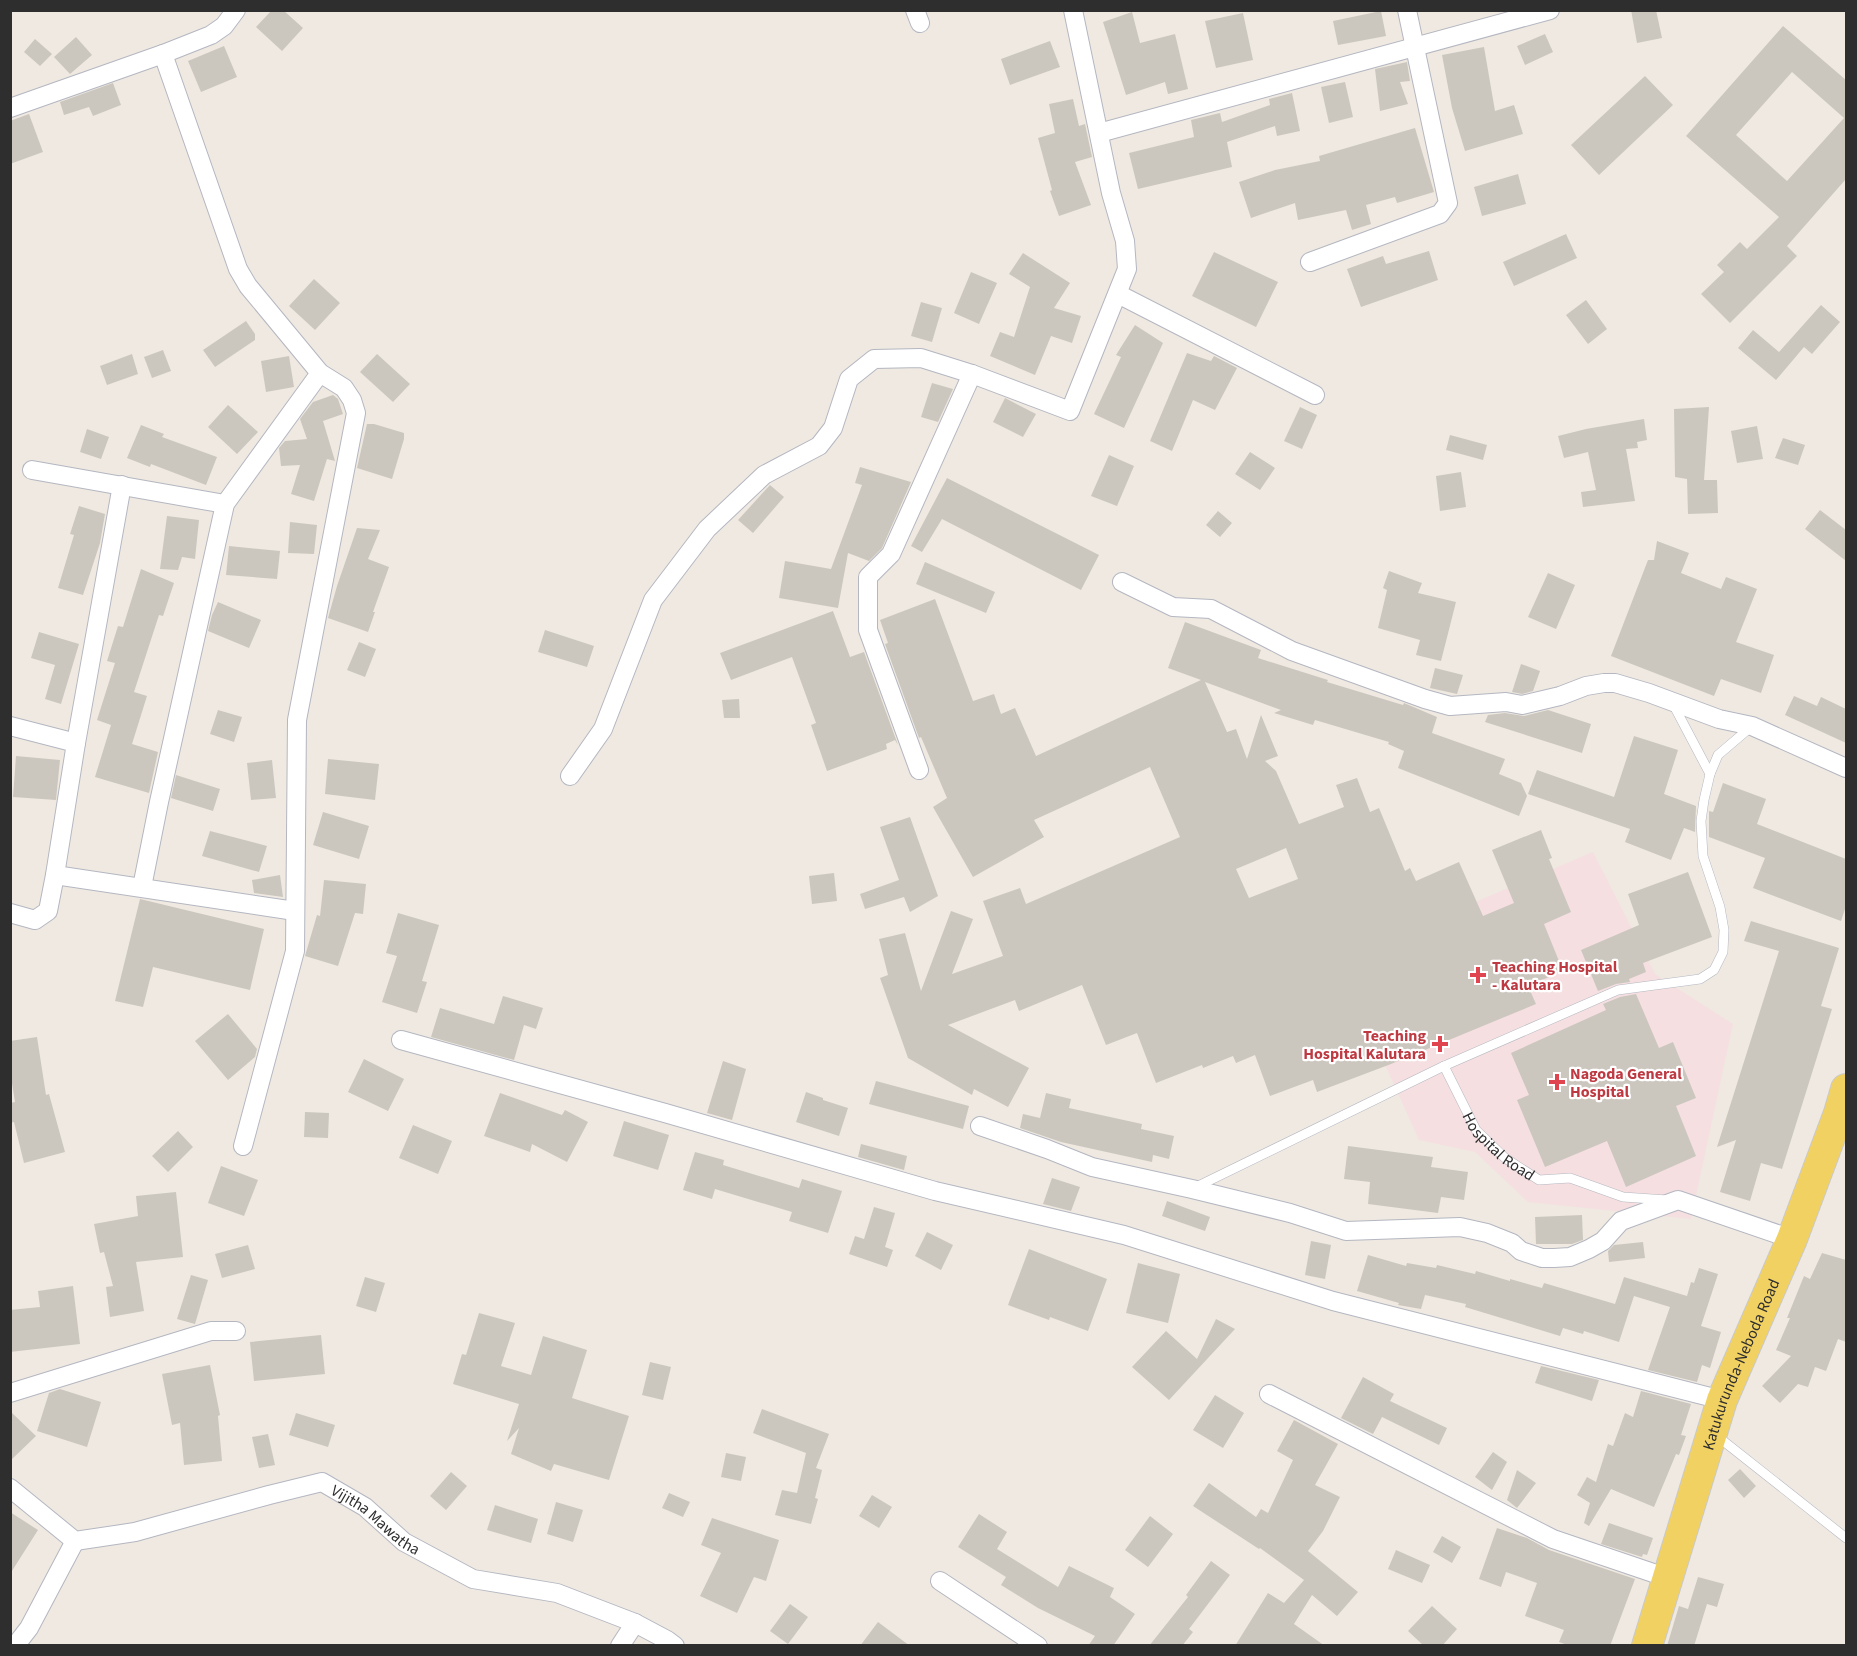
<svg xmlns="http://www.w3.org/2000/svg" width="1857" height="1656" font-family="'Source Sans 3',sans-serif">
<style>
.medical{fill:#f5dfe0}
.building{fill:#cbc7bf;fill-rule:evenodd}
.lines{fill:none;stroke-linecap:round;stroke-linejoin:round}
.lane-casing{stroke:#b4b7c1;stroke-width:10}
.street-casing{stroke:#b4b7c1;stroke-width:20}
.primary-casing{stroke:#c9c9c9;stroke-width:32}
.lane{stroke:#fff;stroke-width:9}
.street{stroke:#fff;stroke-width:18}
.primary{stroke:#f2d163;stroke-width:30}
.health-dot{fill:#e0444e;stroke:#fff;stroke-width:2}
.labels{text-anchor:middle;stroke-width:4.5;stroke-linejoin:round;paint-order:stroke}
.health-label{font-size:16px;font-weight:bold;fill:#be3a42;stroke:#fff;text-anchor:start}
.street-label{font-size:16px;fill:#2e2e2e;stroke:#fff}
</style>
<rect width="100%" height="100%" fill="#efe9e1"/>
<path class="medical" d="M1593 852 1655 974 1733 1024 1691 1219 1528 1202 1475 1152 1419 1140 1338 960Z"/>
<g class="building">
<path d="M272 10H283L303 28 282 51 256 27Z"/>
<path d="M1631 10H1656L1662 38 1637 43Z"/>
<path d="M1381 11 1386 36 1338 45 1333 21Z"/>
<path d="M1132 12 1140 43 1175 34 1188 89 1168 94 1165 82 1126 95 1103 22Z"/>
<path d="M1243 13 1253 60 1216 68 1205 21Z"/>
<path d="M1783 26 1846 80V179L1787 246 1797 256 1730 323 1701 294 1724 272 1717 265 1740 242 1747 249 1779 217 1686 136ZM1792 72 1844 118 1787 181 1736 135Z"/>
<path d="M1545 34 1553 52 1525 65 1517 46Z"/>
<path d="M76 37 92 55 70 74 54 57Z"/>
<path d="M35 39 52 54 40 66 24 52Z"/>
<path d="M1050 41 1060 67 1010 85 1001 59Z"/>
<path d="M224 46 237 77 201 92 188 61Z"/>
<path d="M1484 47 1495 111 1514 105 1523 134 1465 151 1452 108 1442 55Z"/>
<path d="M1407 62 1410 81 1400 82 1408 104 1380 111 1375 69Z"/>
<path d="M1645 76 1673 105 1599 175 1571 145Z"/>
<path d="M1345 82 1353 117 1329 123 1321 87Z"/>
<path d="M113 83 121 105 93 116 89 107 64 115 60 102Z"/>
<path d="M1292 93 1300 131 1277 136 1275 126 1227 142 1232 167 1138 189 1129 153 1194 137 1191 120 1220 113 1222 122 1270 105 1269 99Z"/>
<path d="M1073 99 1079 126 1085 124 1092 157 1075 162 1091 205 1059 216 1050 191 1052 190 1038 138 1055 133 1049 104Z"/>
<path d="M29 114 43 152 10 164V121Z"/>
<path d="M1415 128 1434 192 1397 203 1395 197 1366 205 1371 224 1352 230 1346 210 1298 220 1295 203 1251 218 1239 182 1275 170 1320 161 1319 156Z"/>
<path d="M1518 174 1526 204 1482 216 1474 187Z"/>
<path d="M1566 234 1577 258 1514 286 1503 262Z"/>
<path d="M1429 251 1438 280 1361 307 1347 269 1383 256 1386 264Z"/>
<path d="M1214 252 1278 282 1256 327 1192 296Z"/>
<path d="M1023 253 1070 283 1054 308 1081 316 1072 343 1051 336 1035 375 990 356 1000 332 1014 337 1030 287 1009 274Z"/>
<path d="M971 272 997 283 979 324 954 313Z"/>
<path d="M314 279 340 303 315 330 289 306Z"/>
<path d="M1586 300 1607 329 1588 344 1566 315Z"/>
<path d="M921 302 942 308 932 342 911 336Z"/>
<path d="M1821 305 1840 322 1812 354 1804 347 1776 380 1738 348 1753 330 1779 352Z"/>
<path d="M246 321 255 334V340L215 367 203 350Z"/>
<path d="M1135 325 1163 343 1124 428 1094 414 1121 357 1116 355Z"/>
<path d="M163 350 171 371 152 378 144 357Z"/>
<path d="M1187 353 1211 361 1214 356 1237 368 1215 410 1193 400 1172 451 1150 441Z"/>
<path d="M132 354 138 374 107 385 100 366Z"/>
<path d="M377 354 410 384 393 402 360 372Z"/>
<path d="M289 356 294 387 266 392 261 361Z"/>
<path d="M932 383 953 389 938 422 921 417Z"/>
<path d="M333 395 338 399 343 414 323 421 335 461 327 459 314 501 291 494 300 465 281 466 279 448 285 441 307 439 300 419 313 402Z"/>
<path d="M1005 398 1036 414 1023 437 993 422Z"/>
<path d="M228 405 258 432 237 454 208 427Z"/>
<path d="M1300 407 1317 415 1302 449 1284 441Z"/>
<path d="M1709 407 1704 480H1717L1718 513 1688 514 1687 479 1675 477 1674 409Z"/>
<path d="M1644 419 1647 440 1637 442 1638 448 1626 449 1635 501 1583 507 1581 492 1596 490 1588 452 1564 458 1558 436 1586 429Z"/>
<path d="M367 424H374L404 433V439L392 479 357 468Z"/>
<path d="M141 425 164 434 162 437 217 457 206 485 151 464 150 467 127 458Z"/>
<path d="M1757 426 1763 459 1737 463 1731 431Z"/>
<path d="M87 429 109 437 101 459 80 452Z"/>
<path d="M1450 435 1487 445 1483 460 1446 450Z"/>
<path d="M1783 438 1805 445 1798 465 1775 458Z"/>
<path d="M1250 452 1275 468 1260 490 1235 474Z"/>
<path d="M1109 455 1134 466 1117 506 1091 496Z"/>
<path d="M860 467 911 482 882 548 869 561 848 553 838 608 779 598 785 561 831 569 862 485 855 483Z"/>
<path d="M1461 472 1466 507 1440 511 1436 476Z"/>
<path d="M947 478 1099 555 1081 590 942 519 922 552 911 546Z"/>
<path d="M770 485 784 497 753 533 738 520Z"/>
<path d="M79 506 105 514 100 543 83 595 58 588 74 535 70 534Z"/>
<path d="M1820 510 1846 530V561L1805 529Z"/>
<path d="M1218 511 1232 523 1220 537 1206 525Z"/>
<path d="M167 516 199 520 195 559 182 557 178 570 160 569Z"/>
<path d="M290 522 317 525 314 554 288 553Z"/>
<path d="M357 528 380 530 368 559 389 567 373 612H375L368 632 328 618 337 586Z"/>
<path d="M1657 541 1689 553 1681 573 1721 589 1726 577 1757 589 1736 642 1774 655 1761 693 1721 679 1714 696 1611 656 1648 560H1654Z"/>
<path d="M229 546 280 551 277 579 226 575Z"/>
<path d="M925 562 995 592 986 613 916 584Z"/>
<path d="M141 569 174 583 163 616 159 615 134 692 147 696 132 744 158 752 149 793 95 777 111 725 97 720 115 663 107 661 118 626 123 627Z"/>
<path d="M1389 571 1422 583 1418 593 1456 602 1441 661 1416 655 1420 640 1378 628 1387 590 1383 588Z"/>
<path d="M1548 573 1575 585 1556 629 1528 617Z"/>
<path d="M935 599 973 701 994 694 1001 714 1015 708 1036 756 1201 680 1168 668 1185 622 1261 650 1258 658 1328 680 1327 682 1403 705 1404 703 1437 717 1432 733 1505 759 1499 774 1521 783 1527 796 1519 816 1398 768 1404 751 1388 744 1389 742 1315 720 1313 725 1274 713 1281 710 1205 682 1227 732 1236 729 1247 759 1261 715 1278 756 1265 761 1276 771 1299 824 1344 807 1336 785 1357 778 1370 812 1379 808 1405 871 1410 868 1416 881 1459 862 1483 916 1514 903 1492 850 1541 830 1552 858 1549 859 1571 912 1544 924 1563 971 1528 986 1536 1004 1391 1064 1317 1092 1313 1080 1270 1096 1255 1055 1236 1063 1233 1056 1203 1068 1202 1065 1156 1083 1137 1033 1106 1045 1082 985 1019 1011 1015 1000 948 1025 1029 1068 1008 1107 974 1089 972 1095 908 1058 880 978 888 975 879 939 905 933 921 991 951 911 973 919 952 974 1003 956 983 901 1020 888 1026 904 1180 837 1150 767 1034 820 1044 837 973 877 933 807 947 798 921 737 919 738 885 644 888 643 880 620ZM1286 848 1298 879 1249 898 1236 869Z"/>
<path d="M218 602 261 620 249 648 208 631 212 615Z"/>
<path d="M833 611 850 657 864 652 898 745 895 740 886 744 887 749 827 771 811 725 816 723 792 657 731 680 720 653Z"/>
<path d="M545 630 594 646 587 667 538 652Z"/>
<path d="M39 632 79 644 61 704 45 699 55 665 31 658Z"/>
<path d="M359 642 376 649 365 677 347 670Z"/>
<path d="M1521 664 1540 671 1533 691 1522 694 1512 692Z"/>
<path d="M1435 668 1463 675 1457 694 1430 688Z"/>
<path d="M1794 696 1817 706 1821 697 1846 709V743L1785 715Z"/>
<path d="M739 699 740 718H724L722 700Z"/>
<path d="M218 710 242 717 234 742 210 734Z"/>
<path d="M1548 710 1591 724 1582 753 1485 722 1488 715 1505 713 1524 716Z"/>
<path d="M1634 736 1678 750 1664 794 1696 806 1695 832 1684 828 1671 860 1625 842 1630 829 1528 794 1537 770 1614 797Z"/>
<path d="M16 756 60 760 56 800 13 797Z"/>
<path d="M328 759 379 764 375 800 325 794Z"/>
<path d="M272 760 276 798 251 800 247 763Z"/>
<path d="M176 775 220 789 213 811 171 798Z"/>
<path d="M1723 783 1766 799 1757 824 1846 859V906L1841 921 1753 888 1765 858 1709 837V811L1713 812Z"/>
<path d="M323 812 369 826 359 859 313 845Z"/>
<path d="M910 817 938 896 910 912 904 897 865 909 860 894 899 880 880 827Z"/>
<path d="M210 831 267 846 259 872 202 856Z"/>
<path d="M1688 872 1712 937 1643 963 1646 972 1629 979 1630 982 1616 984 1598 991 1581 950 1639 925 1628 894Z"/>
<path d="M834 873 837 901 812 904 809 876Z"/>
<path d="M280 875 283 897 254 893 252 880Z"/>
<path d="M324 880 366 884 363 914 355 913 338 966 305 956 317 915 320 916Z"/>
<path d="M140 899 264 929 250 990 153 967 143 1007 115 1001Z"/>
<path d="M398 913 439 925 422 981 427 982 417 1013 382 1002 397 956 386 953Z"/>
<path d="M1751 921 1839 948 1821 1006 1832 1009 1782 1169 1761 1163 1750 1201 1720 1192 1736 1140 1717 1147 1779 951 1744 941Z"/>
<path d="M1636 994 1659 1048 1673 1042 1696 1098 1676 1106 1696 1156 1626 1187 1607 1141 1545 1167 1517 1100 1529 1095 1511 1053 1606 1010 1603 1004 1620 997Z"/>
<path d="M503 996 543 1008 536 1029 524 1025 514 1060 431 1037 440 1008 494 1024Z"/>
<path d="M228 1014 257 1049 255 1057 228 1080 195 1041Z"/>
<path d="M37 1037 46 1095 49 1094 65 1152 24 1163 14 1122 10 1123V1103L15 1102 10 1071V1041Z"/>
<path d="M364 1059 404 1079 388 1111 348 1092Z"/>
<path d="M723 1061 746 1069 732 1120 707 1113Z"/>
<path d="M876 1081 969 1106 963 1129 869 1104Z"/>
<path d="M806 1092 823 1098V1100L848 1108 839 1136 796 1122Z"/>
<path d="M500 1093 562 1115 565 1110 588 1122 567 1162 532 1144 530 1152 484 1136Z"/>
<path d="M1046 1093 1071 1099 1069 1108 1142 1124 1141 1129 1174 1136 1169 1159 1153 1155 1152 1162 1061 1142 1020 1128 1023 1114 1040 1118Z"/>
<path d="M305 1112 329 1113 328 1138 304 1137Z"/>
<path d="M624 1121 669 1135 658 1170 613 1156Z"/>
<path d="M413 1125 452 1141 438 1174 399 1158Z"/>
<path d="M178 1131 193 1147 168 1172 152 1156Z"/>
<path d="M861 1144 907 1156 904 1170 858 1157Z"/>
<path d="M1348 1146 1433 1157 1431 1167 1468 1172 1464 1200 1441 1197 1438 1213 1368 1204 1370 1182 1344 1179Z"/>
<path d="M695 1152 724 1160 723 1165 799 1188 802 1179 842 1191 828 1233 789 1221 792 1212 715 1189 712 1199 683 1190Z"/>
<path d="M221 1166 258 1180 244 1216 208 1203Z"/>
<path d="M1052 1178 1080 1187 1071 1211 1043 1204Z"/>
<path d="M176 1192 183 1257 136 1262 144 1311 110 1317 106 1287 113 1286 104 1252 100 1253 94 1224 138 1216 136 1196Z"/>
<path d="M1167 1201 1210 1217 1205 1231 1162 1216Z"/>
<path d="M874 1207 895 1213 885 1247 893 1250 887 1267 849 1254 855 1236 864 1239Z"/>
<path d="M1582 1215 1583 1240 1572 1244H1536L1535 1217Z"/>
<path d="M927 1232 953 1245 941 1270 915 1256Z"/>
<path d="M1311 1241 1331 1245 1325 1279 1305 1275Z"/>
<path d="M1643 1242 1645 1258 1609 1262 1608 1251 1614 1245Z"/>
<path d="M248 1245 255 1269 222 1278 215 1254Z"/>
<path d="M1029 1249 1107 1279 1088 1331 1050 1317 1049 1320 1008 1305Z"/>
<path d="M1822 1253 1846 1260V1342L1838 1339 1826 1371 1815 1367 1808 1387 1798 1384 1780 1403 1762 1386 1791 1356 1776 1350 1790 1318H1787L1804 1276 1810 1279Z"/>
<path d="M1368 1255 1406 1266 1407 1263 1436 1268 1437 1265 1475 1274 1476 1271 1510 1281V1279L1542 1288 1544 1283 1615 1304 1624 1277 1687 1296 1691 1282 1694 1283 1699 1268 1718 1274 1701 1326 1721 1332 1710 1368 1702 1365 1697 1382 1648 1370 1670 1307 1634 1296 1619 1342 1584 1331 1583 1334 1563 1328 1560 1336 1465 1307 1466 1304 1425 1295 1421 1309 1398 1305 1399 1303 1357 1291Z"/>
<path d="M1138 1263 1180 1274 1168 1323 1126 1313Z"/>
<path d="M191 1275 208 1280 195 1324 177 1319Z"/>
<path d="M365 1277 385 1283 376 1312 356 1306Z"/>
<path d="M73 1286 80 1344 10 1352V1310L40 1307 38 1291Z"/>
<path d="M479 1313 515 1323 501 1366 531 1375 543 1336 587 1350 572 1398 629 1416 609 1480 554 1464 551 1471 511 1454 519 1428 507 1441 519 1404 453 1384 462 1354 466 1355Z"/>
<path d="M1216 1319 1235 1329 1169 1400 1132 1367 1166 1331 1197 1359Z"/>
<path d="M321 1335 325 1374 254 1381 250 1342Z"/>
<path d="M650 1362 671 1367 663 1400 642 1395Z"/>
<path d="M210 1365 220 1415 218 1416 222 1461 184 1465 180 1423 172 1425 162 1374Z"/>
<path d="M1541 1366 1599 1380 1592 1401 1535 1383Z"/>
<path d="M1363 1377 1394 1394 1390 1401 1447 1428 1439 1445 1382 1417 1373 1434 1341 1418Z"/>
<path d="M60 1389 101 1402 87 1447 37 1431 49 1393Z"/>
<path d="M1641 1391 1691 1404 1681 1435 1686 1436 1679 1455 1676 1454 1654 1507 1611 1489 1589 1526 1584 1523 1590 1503 1577 1495 1587 1477 1596 1482 1608 1444 1613 1446 1625 1413 1633 1417Z"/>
<path d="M1215 1395 1244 1413 1223 1448 1193 1430Z"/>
<path d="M762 1409 829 1434 816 1468 822 1470 815 1498 818 1499 811 1524 775 1515 782 1490 797 1493 806 1453 753 1433Z"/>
<path d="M10 1411 36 1436 10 1461Z"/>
<path d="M296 1413 335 1425 328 1447 289 1435Z"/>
<path d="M1294 1420 1338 1444 1315 1485 1340 1497 1323 1531 1308 1551 1358 1592 1337 1616 1312 1595 1294 1624 1325 1646H1235L1268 1593 1284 1603 1304 1580 1260 1548 1259 1549 1193 1506 1209 1483 1256 1517 1261 1509 1268 1513 1293 1460 1277 1451Z"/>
<path d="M268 1434 275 1465 259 1468 252 1437Z"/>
<path d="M1493 1452 1507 1462 1492 1490 1475 1477Z"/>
<path d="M726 1453 746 1457 741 1481 721 1477Z"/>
<path d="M1740 1469 1756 1486 1744 1498 1728 1480Z"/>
<path d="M1517 1470 1536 1483 1517 1508 1507 1500Z"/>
<path d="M451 1472 467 1486 446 1510 430 1496Z"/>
<path d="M669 1493 690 1502 683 1517 662 1508Z"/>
<path d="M872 1495 892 1507 879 1528 859 1516Z"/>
<path d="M556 1502 583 1510 573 1542 547 1534Z"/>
<path d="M495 1505 538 1519 531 1543 487 1530Z"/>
<path d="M10 1512 38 1530 10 1574Z"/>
<path d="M979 1514 1007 1532 997 1549 1058 1587 1069 1566 1114 1588 1110 1597 1135 1614 1113 1646H1088L1095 1636 1038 1608 1001 1585 1006 1577 958 1547Z"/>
<path d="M1150 1516 1173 1534 1148 1567 1125 1550Z"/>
<path d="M712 1518 779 1540 766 1581 754 1577 737 1613 700 1596 721 1553 701 1545Z"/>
<path d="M1609 1523 1653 1538 1647 1555 1643 1554 1642 1557 1601 1544Z"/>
<path d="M1497 1528 1527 1538 1549 1550 1635 1579 1610 1646H1570L1559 1642 1564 1630 1525 1616 1537 1583 1506 1572 1501 1587 1479 1579Z"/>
<path d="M1442 1536 1461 1547 1452 1563 1433 1552Z"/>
<path d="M1396 1550 1430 1565 1422 1583 1388 1569Z"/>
<path d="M1211 1561 1230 1575 1189 1629 1193 1632 1182 1646H1149L1188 1597 1186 1595Z"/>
<path d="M1698 1577 1724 1584 1717 1607 1707 1604 1694 1646H1667L1679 1606 1688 1609Z"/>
<path d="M790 1604 808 1617 788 1644 770 1631Z"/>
<path d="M1432 1606 1457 1629 1442 1646H1424L1408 1631Z"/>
<path d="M878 1622 910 1646H860Z"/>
</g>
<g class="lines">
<defs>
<g id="lane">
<path d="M1673 704 1710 774"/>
<path id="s1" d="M1444 1066 1476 1130 1505 1158 1539 1180 1570 1178 1623 1197 1667 1200"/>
<path d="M1194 1188 1444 1066 1618 990 1700 979 1714 970 1723 952 1724 930 1720 907 1703 856 1701 821 1704 800 1710 774 1718 755 1752 726"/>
<path d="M1717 1436 1846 1538"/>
</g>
<g id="street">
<path d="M915 10 920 23"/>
<path d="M163 54 238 269 248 286 320 373 344 388 352 400 356 413 297 720 295 951 243 1146"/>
<path d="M10 108 163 54 211 35 224 26 236 10"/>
<path d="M1099 133 1550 10"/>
<path d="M1310 262 1440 214 1448 203 1407 10"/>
<path d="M1118 294 1315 395"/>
<path d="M32 470 225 504"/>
<path d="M1122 582 1173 607 1211 609 1292 651 1425 699 1450 706 1506 702 1522 705 1560 696 1586 686 1604 683H1615L1649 693 1719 719 1752 726 1846 768"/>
<path d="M10 726 76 743"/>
<path d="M919 770 868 630V577L891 554 972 374"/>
<path d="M570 776 603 729 653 600 707 529 764 475 819 446 833 428 849 379 874 359 921 358 972 374 1070 411 1127 269 1125 241 1111 193 1073 10"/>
<path d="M55 875 295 911"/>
<path d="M142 887 159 802 225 504 320 373"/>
<path d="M10 913 35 920 48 911 55 875 76 743 122 485"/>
<path d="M401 1040 665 1113 935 1191 1124 1235 1333 1301 1722 1400"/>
<path d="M980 1126 1047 1149 1092 1167 1192 1189 1290 1213 1346 1231 1460 1227 1487 1233 1512 1243 1521 1251 1542 1258H1554L1570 1257 1589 1249 1603 1241 1621 1221 1678 1200 1792 1239"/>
<path d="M10 1393 211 1331H236"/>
<path d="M1269 1394 1553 1539 1668 1578"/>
<path id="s2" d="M10 1488 75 1541 135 1532 269 1495 322 1482 365 1507 404 1542 473 1579 557 1593 635 1623 667 1640 675 1646"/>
<path d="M940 1581 1038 1646"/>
<path d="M15 1646 29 1628 75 1541"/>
<path d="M620 1646 635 1623"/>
</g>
<g id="primary">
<path id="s3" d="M1647 1646 1722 1400 1792 1239 1839 1113 1846 1089"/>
</g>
</defs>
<use href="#lane" class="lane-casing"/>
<use href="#street" class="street-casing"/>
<use href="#primary" class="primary-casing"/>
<use href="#lane" class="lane"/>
<use href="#street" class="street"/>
<use href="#primary" class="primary"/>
</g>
<g class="health-dot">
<path d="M1475 966h6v6h6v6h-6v6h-6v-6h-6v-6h6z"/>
<path d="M1437 1035h6v6h6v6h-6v6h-6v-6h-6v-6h6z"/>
<path d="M1554 1073h6v6h6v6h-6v6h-6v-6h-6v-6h6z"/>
</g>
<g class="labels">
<g class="health-label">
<text x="1492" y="972">Teaching Hospital<tspan x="1492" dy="18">- Kalutara</tspan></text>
<text x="1426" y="1041" text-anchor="end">Teaching<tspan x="1426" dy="18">Hospital Kalutara</tspan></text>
<text x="1570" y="1079">Nagoda General<tspan x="1570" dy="18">Hospital</tspan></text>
</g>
<g class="street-label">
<text dy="6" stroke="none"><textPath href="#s1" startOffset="99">Hospital Road</textPath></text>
<text dy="6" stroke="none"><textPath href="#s3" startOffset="297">Katukurunda-Neboda Road</textPath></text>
<text dy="6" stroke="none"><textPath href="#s2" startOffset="404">Vijitha Mawatha</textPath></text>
</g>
</g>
<rect width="1857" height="1656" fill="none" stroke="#2e2e2e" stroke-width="24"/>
</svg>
